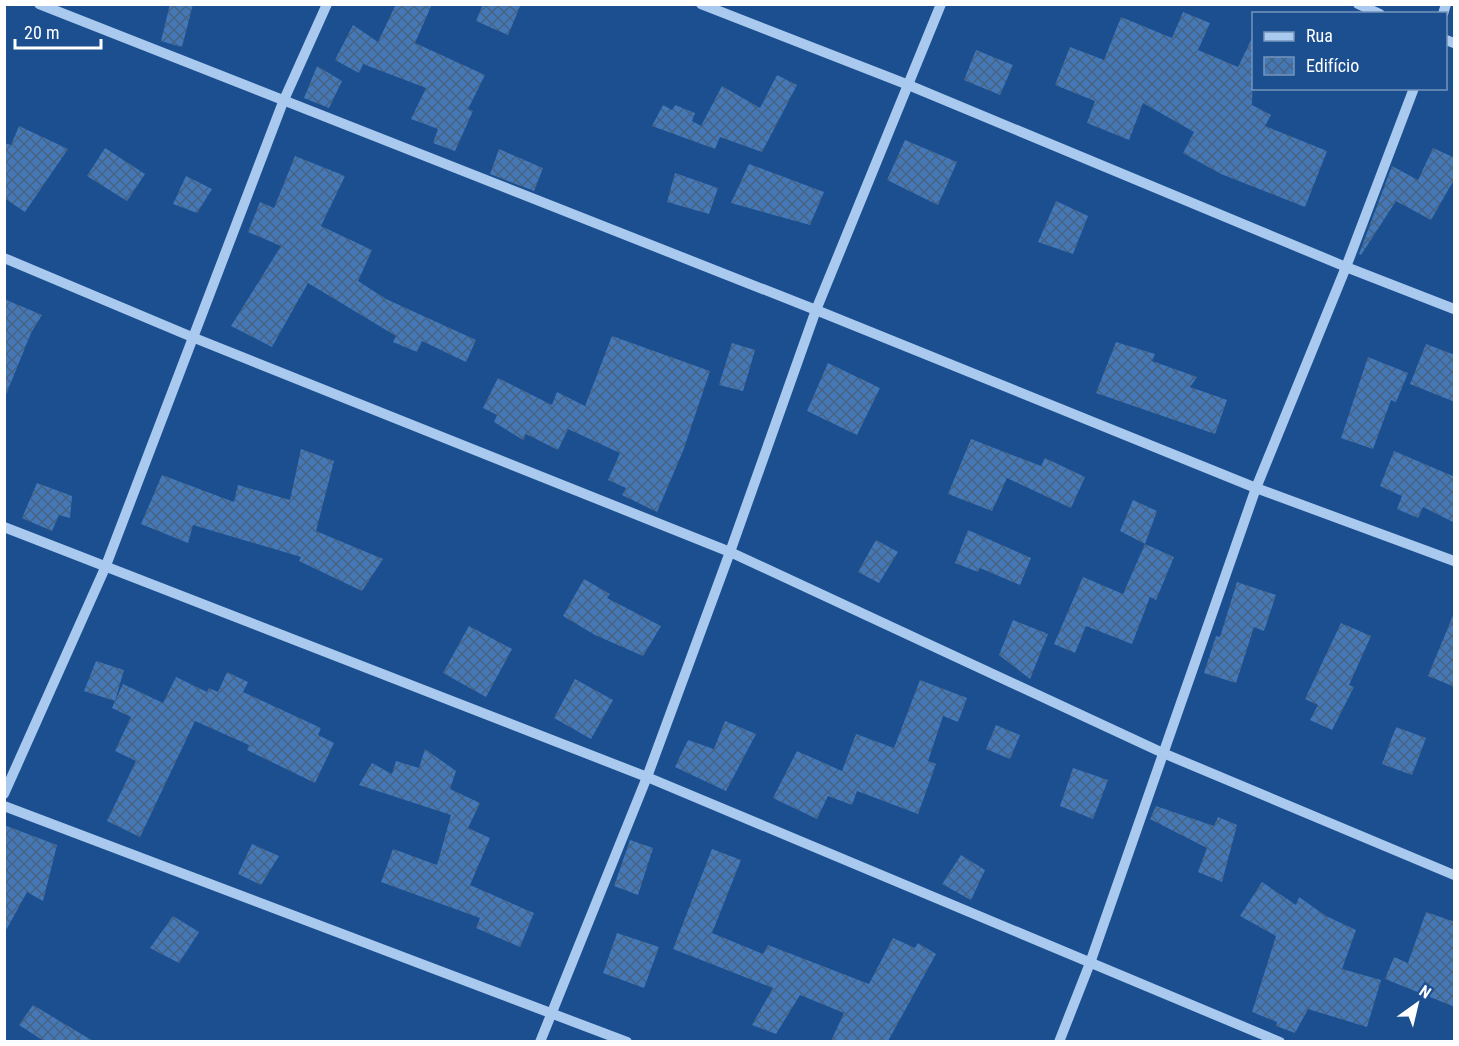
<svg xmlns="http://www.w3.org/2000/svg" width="1459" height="1046" font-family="'Roboto Condensed',sans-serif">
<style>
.building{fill:url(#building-cross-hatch)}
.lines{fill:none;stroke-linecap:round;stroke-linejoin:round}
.minor{stroke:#a9c9ee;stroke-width:10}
</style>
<defs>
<pattern id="building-cross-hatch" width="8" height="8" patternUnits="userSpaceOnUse" patternTransform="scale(1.5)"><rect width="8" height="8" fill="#4478b7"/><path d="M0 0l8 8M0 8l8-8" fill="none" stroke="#486282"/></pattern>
</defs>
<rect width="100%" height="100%" fill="#1b4f8f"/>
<g class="building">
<path d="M170 4H193L182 47 161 41Z"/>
<path d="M396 4H432L415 43 485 75 468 109 473 111 455 151 433 143 438 129 411 119 426 88 363 64 359 73 335 60 353 25 378 42Z"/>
<path d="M483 4H521L508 35 476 21Z"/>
<path d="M1183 12 1210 23 1198 50 1238 67 1254 34 1252 105 1271 115 1265 126 1327 151 1305 207 1221 174 1183 153 1194 132 1143 103 1129 140 1087 123 1095 101 1055 85 1070 47 1104 60 1121 17 1172 38Z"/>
<path d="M976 50 1013 65 1000 95 964 80Z"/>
<path d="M317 66 342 81 329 108 304 98Z"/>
<path d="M777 75 797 85 762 152 720 137 715 149 652 126 663 105 672 110 675 105 695 113 692 121 701 126 722 86 760 108Z"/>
<path d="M19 126 68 149 25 212 4 198V143L11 145Z"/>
<path d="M905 140 957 162 938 205 887 180Z"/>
<path d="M105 148 145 174 127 201 87 176Z"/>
<path d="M1433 148 1455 158V178L1431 220 1396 201 1361 255 1359 254 1392 166 1418 180Z"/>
<path d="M499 149 543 168 534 191 490 174Z"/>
<path d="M295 156 345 176 321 226 372 250 358 281 386 299 476 340 466 362 422 341 417 352 393 342 396 336 308 283 272 347 231 326 281 246 248 232 260 202 274 208Z"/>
<path d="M749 164 824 192 810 225 731 203Z"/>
<path d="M675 173 718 188 709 214 667 202Z"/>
<path d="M186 176 212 189 197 213 173 204Z"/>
<path d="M1056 201 1088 216 1073 254 1038 242Z"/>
<path d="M4 299 42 315 31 333 5 397Z"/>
<path d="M612 336 710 371 683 451 657 512 622 495 626 488 608 480 620 453 568 429 558 450 526 434 523 440 494 422 497 415 483 408 498 378 552 405 557 392 585 406Z"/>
<path d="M1116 342 1155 354 1152 361 1197 377 1190 387 1227 400 1215 434 1096 393Z"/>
<path d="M732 343 755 350 743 391 719 385Z"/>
<path d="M1426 344 1455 355V402L1410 384Z"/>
<path d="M1368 357 1408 373 1396 402 1391 400 1373 449 1341 438Z"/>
<path d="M828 363 880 388 857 435 807 411Z"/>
<path d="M971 439 1041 466 1045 458 1085 477 1071 508 1007 478 992 511 948 494Z"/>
<path d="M301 449 334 461 316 531 383 559 362 591 299 561 301 557 193 525 188 543 141 524 162 475 234 502 238 485 290 500Z"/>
<path d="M1394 451 1455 477V523L1423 507 1418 518 1397 509 1402 496 1380 486Z"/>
<path d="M37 483 72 496 70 518 59 515 52 531 22 518Z"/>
<path d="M1133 500 1157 511 1145 544 1120 531Z"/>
<path d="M968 530 1031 558 1020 585 980 568 978 572 955 563Z"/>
<path d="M876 540 898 552 879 583 858 572Z"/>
<path d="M1145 544 1174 557 1156 600 1150 597 1132 644 1086 626 1075 653 1054 644 1083 577 1123 594Z"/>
<path d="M584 579 610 594 607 598 661 626 643 656 595 635 563 616Z"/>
<path d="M1237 582 1276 595 1264 631 1254 627 1236 683 1204 673 1216 636 1220 637Z"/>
<path d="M1454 613H1455V687L1428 676Z"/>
<path d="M1013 620 1048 634 1030 679 999 655Z"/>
<path d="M1341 623 1371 636 1349 685 1354 687 1332 730 1310 720 1318 705 1305 699Z"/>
<path d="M469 626 512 649 486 697 443 673Z"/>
<path d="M96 661 124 670 115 701 123 684 163 703 176 677 207 692 209 688 218 692 227 672 248 682 243 692 321 728 318 735 334 743 315 783 247 750 249 745 195 721 140 837 107 821 136 761 115 751 131 717 112 708 115 701 84 691Z"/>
<path d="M575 679 613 700 591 739 554 718Z"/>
<path d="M920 680 967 698 958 722 943 716 928 761 936 764 918 814 857 791 852 805 828 796 817 819 773 798 797 751 842 771 856 734 894 748Z"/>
<path d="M725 721 756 734 726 791 675 767 688 740 714 749Z"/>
<path d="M996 725 1020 735 1010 759 986 749Z"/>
<path d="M1396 727 1426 738 1412 775 1382 764Z"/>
<path d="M425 749 456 771 450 789 480 803 468 828 490 838 470 885 534 913 520 947 476 928 480 918 381 882 393 849 437 865 451 815 359 785 372 763 392 774 396 761 419 768Z"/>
<path d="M1073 768 1108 780 1093 819 1060 806Z"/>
<path d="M1156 806 1214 826 1218 817 1237 825 1222 882 1198 872 1207 848 1150 819Z"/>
<path d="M4 825 57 845 43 901 27 892 4 934Z"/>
<path d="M630 840 653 848 638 895 614 886Z"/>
<path d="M252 844 279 856 261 885 238 874Z"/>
<path d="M712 849 741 860 712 933 763 954 768 945 869 984 893 938 915 948 918 943 936 954 888 1041H831L844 1013 800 995 776 1034 752 1025 773 988 673 949Z"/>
<path d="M961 855 985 870 971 900 942 884Z"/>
<path d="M1262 882 1296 905 1299 897 1326 916 1356 930 1342 969 1381 980 1367 1027 1308 1009 1295 1033 1276 1026 1277 1022 1252 1012 1276 936 1240 916Z"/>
<path d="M1426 912 1455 922V1007L1385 979 1394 957 1408 963Z"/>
<path d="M173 916 199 932 179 963 150 948Z"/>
<path d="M617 933 659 947 644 988 603 973Z"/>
<path d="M33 1005 93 1041H44L19 1025Z"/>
</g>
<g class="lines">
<g class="minor">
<path d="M39 4 816 310 1256 488 1454 561"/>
<path d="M701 4 906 84 1346 267 1454 309"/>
<path d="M1358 4 1380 14"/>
<path d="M1443 14 1446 4"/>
<path d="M1446 40 1454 43"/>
<path d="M4 258 192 337 730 552 1163 753 1454 875"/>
<path d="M4 527 647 777 1280 1042"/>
<path d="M4 794 105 568 283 102 327 4"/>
<path d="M4 806 627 1042"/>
<path d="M540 1042 647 777 730 552 816 310 941 4"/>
<path d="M1059 1042 1090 963 1256 488 1346 267 1414 88"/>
</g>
</g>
<rect width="1459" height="1046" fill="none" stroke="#ffffff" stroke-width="12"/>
<rect x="1252" y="12" width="195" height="78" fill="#1b4f8f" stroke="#7695bc" stroke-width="1.5"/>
<rect x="1264" y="32" width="30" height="9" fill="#a9c9ee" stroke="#7695bc" stroke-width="1.5"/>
<text x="1306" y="42" font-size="18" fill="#ffffff">Rua</text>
<rect x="1264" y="57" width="30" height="18" fill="url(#building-cross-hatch)" stroke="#7695bc" stroke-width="1.5"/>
<text x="1306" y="72" font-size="18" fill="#ffffff">Edifício</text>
<g transform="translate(1417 1004) rotate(34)" stroke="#1b4f8f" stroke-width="4.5" paint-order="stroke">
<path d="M0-4.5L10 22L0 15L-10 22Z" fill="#ffffff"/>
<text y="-9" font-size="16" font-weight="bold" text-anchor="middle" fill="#ffffff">N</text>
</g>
<path d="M15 39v9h86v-9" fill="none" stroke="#ffffff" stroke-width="3"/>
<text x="24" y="39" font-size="18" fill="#ffffff" stroke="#1b4f8f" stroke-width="4.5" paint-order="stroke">20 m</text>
</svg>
